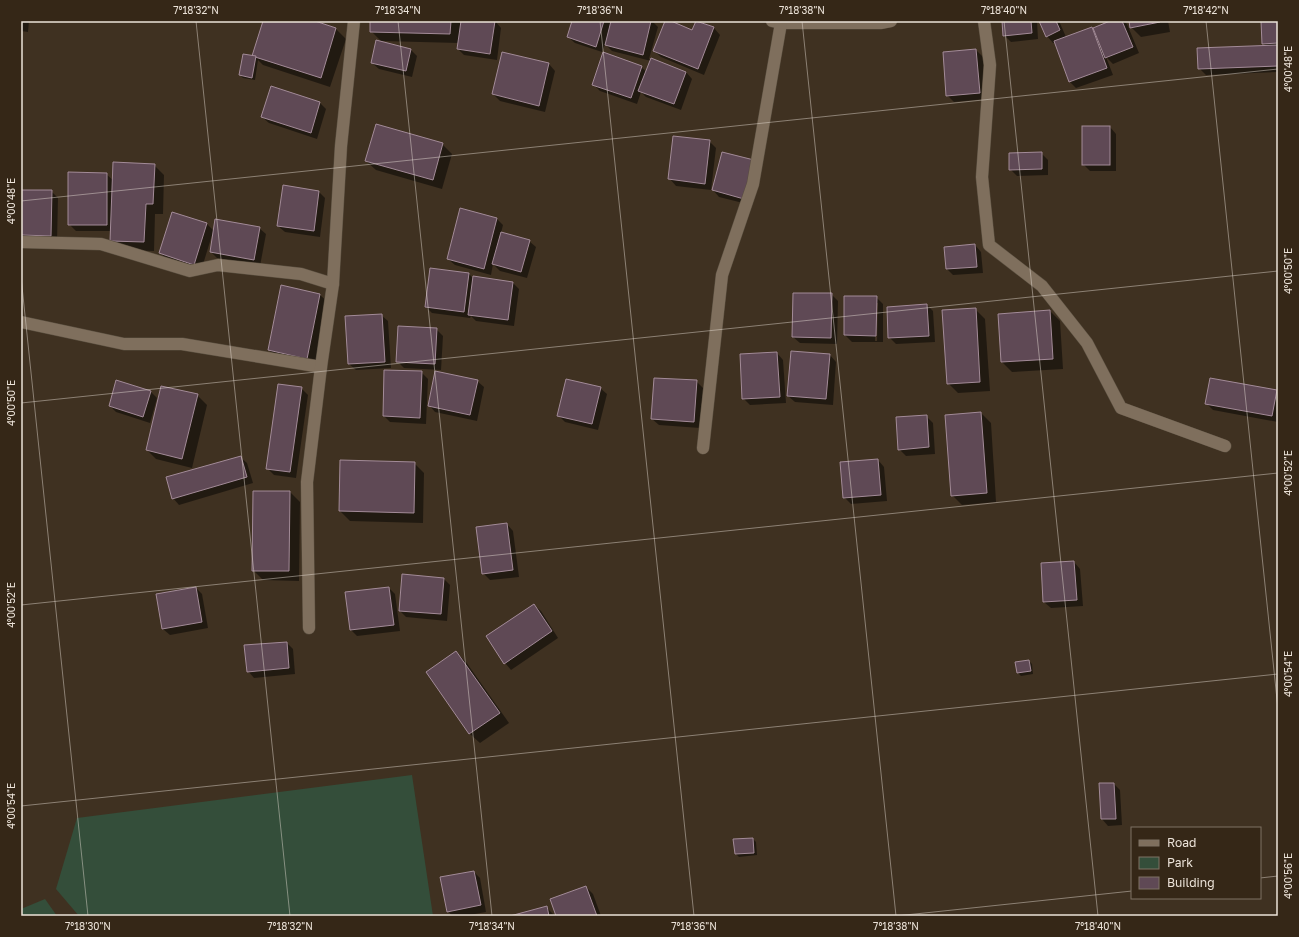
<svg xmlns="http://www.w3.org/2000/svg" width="1299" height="937" font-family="'Golos Text',sans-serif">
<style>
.green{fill:#344e3a}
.shadow{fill:#0007;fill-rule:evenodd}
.building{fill:#5f4955;stroke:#a38b98}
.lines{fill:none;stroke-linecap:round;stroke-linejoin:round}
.minor-casing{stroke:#594e3f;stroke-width:13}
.minor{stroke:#7f6f5d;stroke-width:12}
.ticks{fill:none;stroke:#ece3d9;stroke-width:1;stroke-opacity:0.45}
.neatline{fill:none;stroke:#ece3d9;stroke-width:1.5}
.ticks-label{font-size:10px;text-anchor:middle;fill:#ece3d9}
</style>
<rect width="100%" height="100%" fill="#3f3121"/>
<g class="green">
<path d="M412 775 433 916H79L56 889 77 818Z"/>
<path d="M45 899 57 916H21V909Z"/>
</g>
<g class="shadow">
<path d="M21 21H29L28 32 21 31Z"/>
<path d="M264 21H311L336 29 346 39 330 87 263 65 258 60 255 80 243 78 240 75 243 55 256 58 254 56Z"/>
<path d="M371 21H460V24L462 25V21H495L501 28 497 60 464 55 458 49 459 43 381 41 371 31Z"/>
<path d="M573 21H652L658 27 649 59 686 72 692 79 681 110 646 97 641 92 637 104 600 91 593 84 641 67 647 72 651 61 612 51 605 44 602 52 575 43 568 37Z"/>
<path d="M666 21 693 31 697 21 714 28 720 35 704 75 661 57 654 51Z"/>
<path d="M1003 21H1037L1038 39 1011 42 1004 35Z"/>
<path d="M1040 21H1059L1066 37 1091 28 1097 33 1113 21H1123L1127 24 1139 53 1113 64 1106 57 1113 75 1076 88 1070 82 1056 42 1053 43 1047 36Z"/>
<path d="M1130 21H1168L1170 32 1141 37 1131 27Z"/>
<path d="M1262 21H1278V72L1206 75 1199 68 1266 46 1263 43Z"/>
<path d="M410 49 417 56 412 77 379 69 372 63Z"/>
<path d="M976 50 983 57 986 99 954 102 947 95Z"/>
<path d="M549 64 555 71 545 112 500 101 493 94Z"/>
<path d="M272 87 320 103 326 109 317 139 269 123 262 117Z"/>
<path d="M1110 127 1116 134V171H1090L1083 164Z"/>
<path d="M709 141 716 148 711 190 676 186 670 179Z"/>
<path d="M442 144 452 154 442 189 376 170 366 161Z"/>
<path d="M723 153 751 205 719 197 713 190Z"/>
<path d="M1041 153 1048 160V175L1017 176 1010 169Z"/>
<path d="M154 165 164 175 163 214H155L154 251 121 250 111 240 112 231H76L69 224 106 174 114 181Z"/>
<path d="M21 191H51L58 198 57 242 21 241Z"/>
<path d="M319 192 325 198 320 237 285 232 278 226Z"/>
<path d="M461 210 497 219 503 225 501 233 529 241 536 247 527 278 500 271 493 264 491 275 455 265 448 259Z"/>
<path d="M173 213 207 224 214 231 259 228 266 234 260 266 217 258 211 252 213 235H212L201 271 167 259 160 253Z"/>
<path d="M975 245 981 252 983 273 953 275 947 269Z"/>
<path d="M469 274 474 279 513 283 519 289 514 326 476 321 471 316 470 318 432 313 426 307Z"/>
<path d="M831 294 838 301 837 344 800 343 793 337Z"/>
<path d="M320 295 330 304 316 368 279 360 269 350Z"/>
<path d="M845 297H876L883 304V342H852L845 335ZM876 303H878L877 341H875Z"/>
<path d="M927 305 933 311 935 342 896 344 889 337Z"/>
<path d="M975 309 985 319 990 391 958 393 948 383Z"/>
<path d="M1050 311 1060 321 1063 369 1012 372 1002 362Z"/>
<path d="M381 315 388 321 391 368 356 370 349 364Z"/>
<path d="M436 329 443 336 441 370 404 368 397 361Z"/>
<path d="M777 353 783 360 786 403 750 405 743 398Z"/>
<path d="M830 355 836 362 833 405 795 402 788 396Z"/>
<path d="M421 372 428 379 426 424 390 422 384 416Z"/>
<path d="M477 381 484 387 477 421 435 412 429 405Z"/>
<path d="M696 381 703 388 700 428 659 425 652 419Z"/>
<path d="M301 388 308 395 296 478 274 475 267 468Z"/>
<path d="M600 388 607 394 598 430 565 422 559 416Z"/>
<path d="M150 391 157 398 150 423 116 412 110 406Z"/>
<path d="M1276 391 1278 393V422L1213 410 1206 403Z"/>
<path d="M197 395 207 405 192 468 156 459 147 450Z"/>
<path d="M981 413 991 423 996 502 962 505 952 495Z"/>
<path d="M926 416 933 423 935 454 906 456 899 449Z"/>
<path d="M240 457 247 463 253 483 179 505 173 498Z"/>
<path d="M878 460 884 467 887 501 851 504 844 497Z"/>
<path d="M414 463 424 473 423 523 350 521 340 511Z"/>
<path d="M290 492 300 502 299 581 263 580 253 570Z"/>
<path d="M507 524 513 531 519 577 490 580 483 573Z"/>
<path d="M1074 562 1080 569 1083 606 1051 608 1044 602Z"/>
<path d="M443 578 450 585 447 621 406 617 400 611Z"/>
<path d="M196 588 202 594 208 628 170 635 163 629Z"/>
<path d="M389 588 395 594 400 631 357 636 351 630Z"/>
<path d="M534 605 541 611 558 638 511 670 505 663Z"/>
<path d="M287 643 293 649 295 674 254 678 248 671Z"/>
<path d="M456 652 466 662 509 723 480 743 470 734 427 673Z"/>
<path d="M1029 661 1032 664 1033 674 1021 676 1018 673Z"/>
<path d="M1100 784H1114L1120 790 1122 825 1108 826 1102 819Z"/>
<path d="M753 839 756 842 757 855 739 857 736 854Z"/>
<path d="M474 872 480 878 486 912 464 916H452L448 911Z"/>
<path d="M586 887 593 894 601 916H558Z"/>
<path d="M546 907 553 914 554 916H514Z"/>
</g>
<g class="building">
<path d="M263 21H315L336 28 321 78 252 56Z"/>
<path d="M370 21H451L450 34 370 32Z"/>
<path d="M461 21H495L490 54 457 49Z"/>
<path d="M572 21H604L596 47 567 37Z"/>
<path d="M611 21H651L643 55 605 45Z"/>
<path d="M665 21H671L692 30 696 21 714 27 698 69 653 51Z"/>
<path d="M1002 21H1031L1032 33 1003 36Z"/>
<path d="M1039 21H1056L1060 30 1046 37Z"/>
<path d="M1110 21H1122L1133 47 1105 58 1093 28Z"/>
<path d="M1129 21H1160V22L1130 28Z"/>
<path d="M1261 21H1278V43L1262 44Z"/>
<path d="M1092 27 1107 68 1069 82 1054 41Z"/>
<path d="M376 40 411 49 406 71 371 63Z"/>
<path d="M1278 45V66L1198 69 1197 48Z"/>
<path d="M976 49 980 93 946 96 943 52Z"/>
<path d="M502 52 549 63 539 106 492 94Z"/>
<path d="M603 52 642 66 631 98 592 85Z"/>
<path d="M243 54 256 56 252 78 239 75Z"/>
<path d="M651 58 686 72 674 104 638 91Z"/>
<path d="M271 86 320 102 311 133 261 117Z"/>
<path d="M376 124 443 143 433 180 365 161Z"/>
<rect x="1082" y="126" width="28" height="39"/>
<path d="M673 136 710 140 705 184 668 179Z"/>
<path d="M722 152 754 160 744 199 712 190Z"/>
<path d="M1042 152V169L1009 170V153Z"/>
<path d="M113 162 155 164 153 204H146L144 242 110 241Z"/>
<path d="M68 172 107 173V225H68Z"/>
<path d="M283 185 319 191 314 231 277 226Z"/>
<path d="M21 190H52L51 236 21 235Z"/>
<path d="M460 208 497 218 484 269 447 259Z"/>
<path d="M172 212 207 223 194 265 159 253Z"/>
<path d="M215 219 260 227 254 260 210 252Z"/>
<path d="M501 232 530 240 521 272 492 264Z"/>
<path d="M975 244 977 267 946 269 944 247Z"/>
<path d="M430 268 469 273 464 312 425 307Z"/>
<path d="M473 276 513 282 508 320 468 315Z"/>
<path d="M281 285 320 294 307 359 268 350Z"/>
<path d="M793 293H832L831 338 792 337Z"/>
<path d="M844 296H877L876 336 844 335Z"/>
<path d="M927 304 929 336 888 338 887 307Z"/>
<path d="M976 308 980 382 947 384 942 310Z"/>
<path d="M1050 310 1053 359 1001 362 998 314Z"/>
<path d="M382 314 385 362 348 364 345 316Z"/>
<path d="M398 326 437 328 435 364 396 362Z"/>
<path d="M791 351 830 354 826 399 787 396Z"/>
<path d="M777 352 780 397 742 399 740 354Z"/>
<path d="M384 370 422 371 420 418 383 416Z"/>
<path d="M435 371 478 380 470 415 428 406Z"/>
<path d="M654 378 697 380 694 422 651 419Z"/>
<path d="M1210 378 1277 390 1272 416 1205 404Z"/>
<path d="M566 379 601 387 592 424 557 416Z"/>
<path d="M116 380 151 391 143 417 109 406Z"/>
<path d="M278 384 302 387 290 472 266 469Z"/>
<path d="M161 386 198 394 182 459 146 450Z"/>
<path d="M981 412 987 493 951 496 945 415Z"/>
<path d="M927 415 929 447 898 450 896 417Z"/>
<path d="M241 456 247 477 172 499 166 477Z"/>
<path d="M878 459 881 495 843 498 840 462Z"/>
<path d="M340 460 415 462 414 513 339 511Z"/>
<path d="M253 491H290L289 571H252Z"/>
<path d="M507 523 513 570 482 574 476 527Z"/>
<path d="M1074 561 1077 600 1043 602 1041 563Z"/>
<path d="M402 574 444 578 441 614 399 611Z"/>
<path d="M196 587 202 622 162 629 156 594Z"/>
<path d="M389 587 394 625 350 630 345 592Z"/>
<path d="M534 604 552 631 504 664 486 636Z"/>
<path d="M287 642 289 668 247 672 244 645Z"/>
<path d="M456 651 500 713 469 734 426 672Z"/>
<path d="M1029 660 1031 671 1017 673 1015 662Z"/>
<path d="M1099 783H1114L1116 819H1101Z"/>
<path d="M753 838 754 853 735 854 733 839Z"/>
<path d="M474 871 481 905 447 912 440 877Z"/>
<path d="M586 886 597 916H556L550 899Z"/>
<path d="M547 906 549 916H510Z"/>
</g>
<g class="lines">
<defs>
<g id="minor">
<path d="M772 21 781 23H881L891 21"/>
<path d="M984 21 990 65 982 177 989 245 1042 286 1087 343 1121 408 1225 446"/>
<path d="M21 242 101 244 190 271 218 265 301 274 333 284"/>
<path d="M21 322 124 344H182L321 367"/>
<path d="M703 448 722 275 753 184 781 23"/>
<path d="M309 628 307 482 321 367 333 284 341 146 354 21"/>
</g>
</defs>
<use href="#minor" class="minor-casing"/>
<use href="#minor" class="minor"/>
</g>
<path class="ticks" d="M196 21 290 916M398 21 492 916M600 21 694 916M802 21 896 916M1004 21 1098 916M1206 21 1278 709M21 201 1278 69M21 277 88 916M21 403 1278 271M21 605 1278 473M21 806 1278 674M1260 878 1278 876M896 916 1132 891"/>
<rect width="1299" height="937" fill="none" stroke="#352717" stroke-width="44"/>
<rect x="1131" y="827" width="130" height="72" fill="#352717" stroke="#7e7265"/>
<rect x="1139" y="840" width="20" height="6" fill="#7f6f5d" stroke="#7e7265"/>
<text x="1167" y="847" font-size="12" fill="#ece3d9">Road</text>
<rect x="1139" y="857" width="20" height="12" fill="#344e3a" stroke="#7e7265"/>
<text x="1167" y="867" font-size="12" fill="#ece3d9">Park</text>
<rect x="1139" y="877" width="20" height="12" fill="#5f4955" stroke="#7e7265"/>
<text x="1167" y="887" font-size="12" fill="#ece3d9">Building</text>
<rect x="22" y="22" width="1255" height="893" class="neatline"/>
<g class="ticks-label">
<text x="196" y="14">7°18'32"N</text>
<text x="398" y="14">7°18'34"N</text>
<text x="600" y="14">7°18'36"N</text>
<text x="802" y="14">7°18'38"N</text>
<text x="1004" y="14">7°18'40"N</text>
<text x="1206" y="14">7°18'42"N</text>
<text transform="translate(1288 69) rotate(-90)" y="4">4°00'48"E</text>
<text transform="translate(11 201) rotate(-90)" y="4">4°00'48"E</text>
<text transform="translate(1288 271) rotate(-90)" y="4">4°00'50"E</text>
<text transform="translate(11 403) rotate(-90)" y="4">4°00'50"E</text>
<text transform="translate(1288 473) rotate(-90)" y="4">4°00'52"E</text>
<text transform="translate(11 605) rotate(-90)" y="4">4°00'52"E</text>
<text transform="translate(1288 674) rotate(-90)" y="4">4°00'54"E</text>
<text transform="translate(11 806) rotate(-90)" y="4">4°00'54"E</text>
<text transform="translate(1288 876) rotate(-90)" y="4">4°00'56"E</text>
<text x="88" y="930">7°18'30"N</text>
<text x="290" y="930">7°18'32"N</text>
<text x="492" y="930">7°18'34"N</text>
<text x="694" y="930">7°18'36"N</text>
<text x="896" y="930">7°18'38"N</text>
<text x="1098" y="930">7°18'40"N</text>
</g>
</svg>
